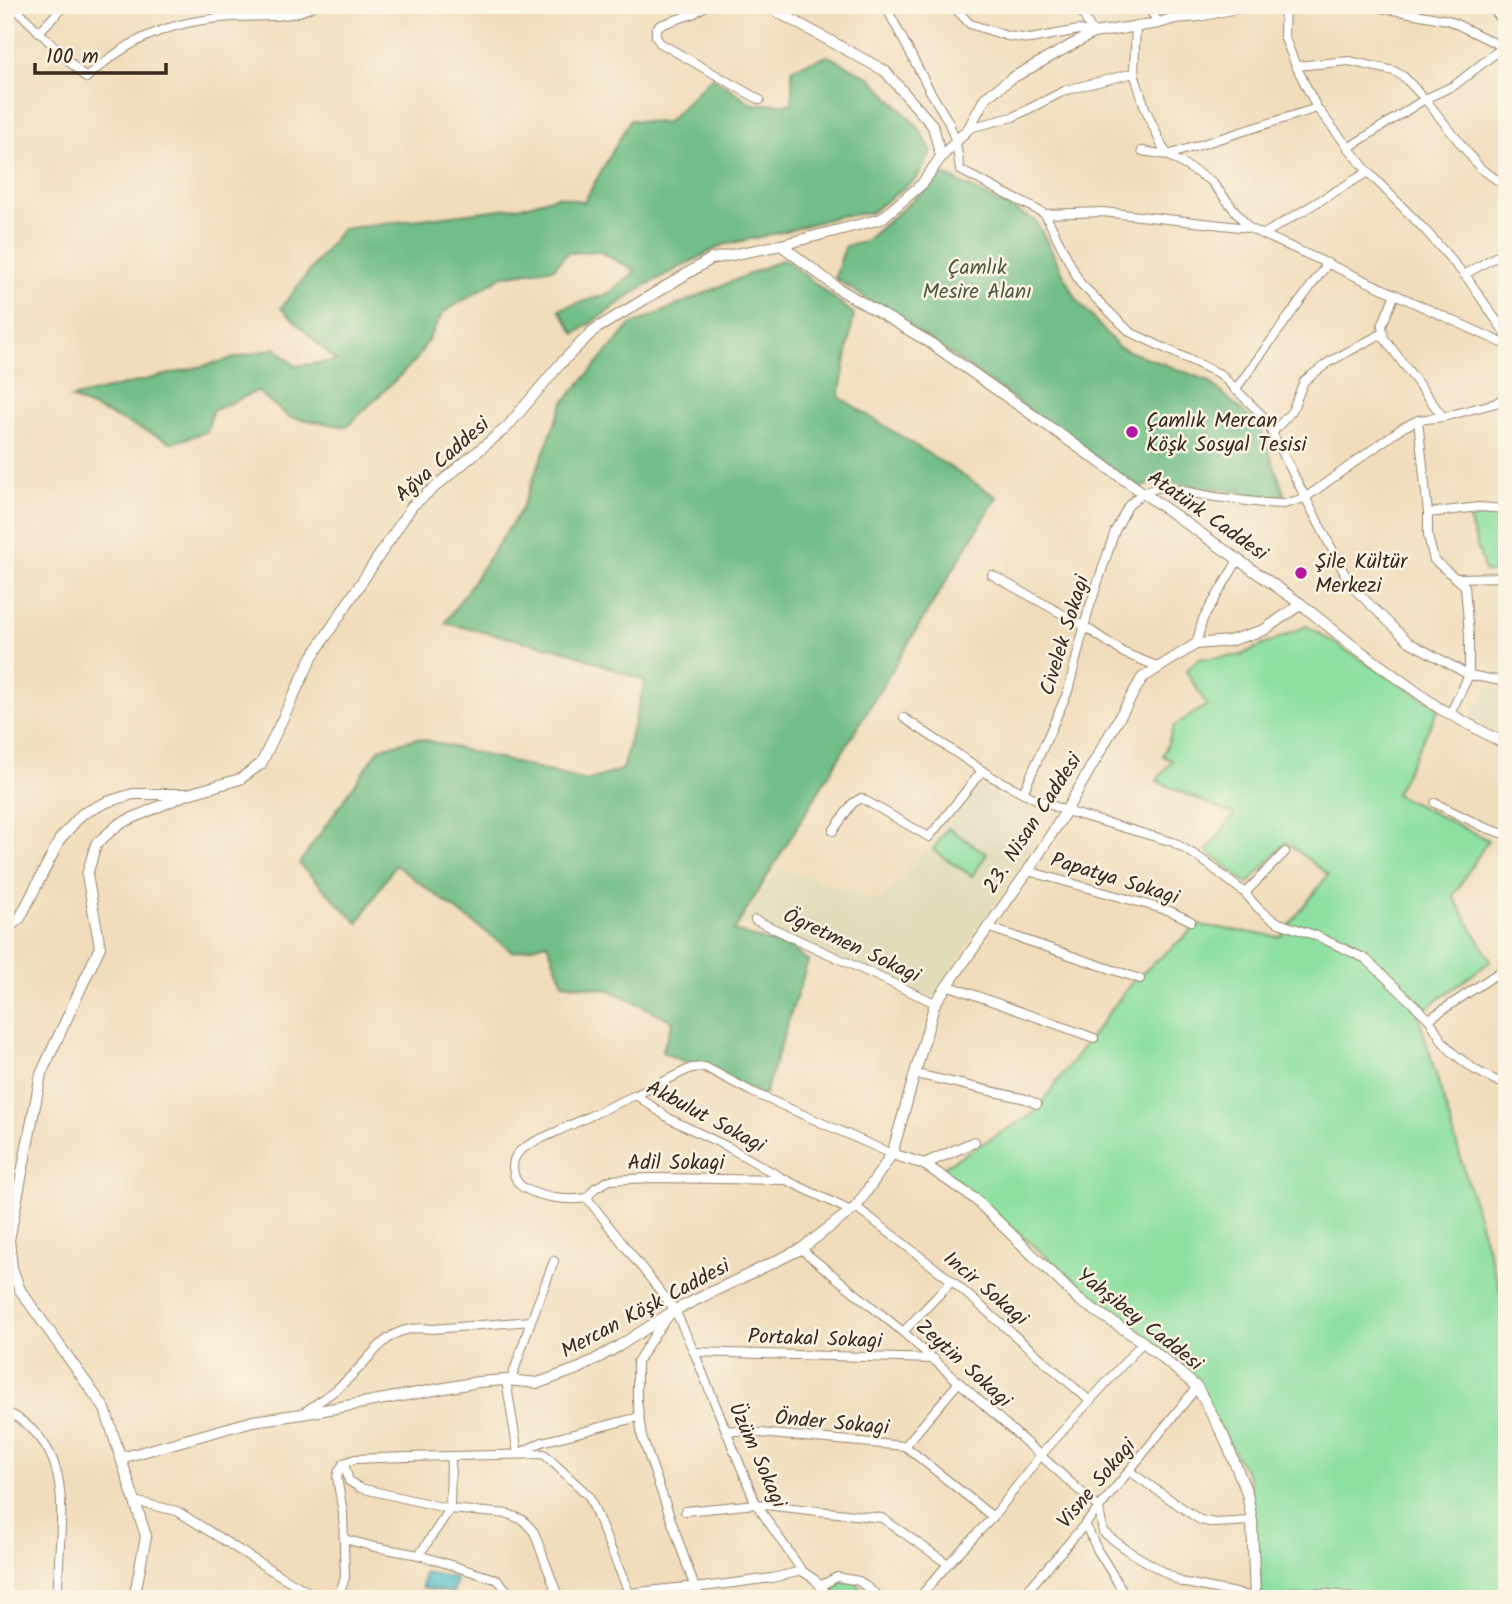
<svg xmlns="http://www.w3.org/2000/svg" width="1512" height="1604" font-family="Kalam,sans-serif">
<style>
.built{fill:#e1dcba}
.green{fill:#8ee0a1;stroke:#648560;stroke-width:2}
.forest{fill:#72be87;stroke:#567452;stroke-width:2}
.water{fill:#51bdca;stroke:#467474;stroke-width:2}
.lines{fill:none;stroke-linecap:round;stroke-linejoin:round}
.minor-casing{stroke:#96846d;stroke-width:10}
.tertiary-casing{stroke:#96846d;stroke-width:12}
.minor{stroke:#fff;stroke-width:8}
.tertiary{stroke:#fff;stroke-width:10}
.poi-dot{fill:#b5179e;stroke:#fcf5e5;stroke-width:2.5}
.labels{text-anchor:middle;stroke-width:5;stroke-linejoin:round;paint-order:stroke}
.park-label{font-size:21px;fill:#50583f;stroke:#fcf5e5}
.poi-label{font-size:21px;fill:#3b2a1e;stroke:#fcf5e5;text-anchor:start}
.street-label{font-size:21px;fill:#3b2a1e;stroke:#fcf5e5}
</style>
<rect width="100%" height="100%" fill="#fcf5e5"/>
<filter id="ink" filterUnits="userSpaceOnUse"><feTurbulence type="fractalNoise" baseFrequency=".0143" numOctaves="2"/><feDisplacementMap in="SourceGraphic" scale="14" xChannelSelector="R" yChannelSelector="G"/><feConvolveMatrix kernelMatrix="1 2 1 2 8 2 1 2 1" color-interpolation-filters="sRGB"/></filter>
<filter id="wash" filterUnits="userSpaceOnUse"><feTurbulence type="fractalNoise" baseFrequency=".00686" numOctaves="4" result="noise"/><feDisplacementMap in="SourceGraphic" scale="28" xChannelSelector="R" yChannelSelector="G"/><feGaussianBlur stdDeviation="1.57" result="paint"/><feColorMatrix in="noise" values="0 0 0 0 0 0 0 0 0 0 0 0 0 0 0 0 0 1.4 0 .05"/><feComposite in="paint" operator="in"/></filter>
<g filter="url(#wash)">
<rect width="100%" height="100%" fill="#f1ddbc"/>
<g class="built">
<path d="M1488 687 1507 691V736L1470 716Z"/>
<path d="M979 787 1037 816 1038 834 934 997 745 922 778 868 882 902Z"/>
</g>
<g class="green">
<path d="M1468 515 1507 517V571L1485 572Z"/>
<path d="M1307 626 1439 708 1395 794 1488 840 1453 896 1491 961 1418 1014 1507 1314V1599H1356L1340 1595 1262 1597 1249 1477 1183 1366 1048 1258 941 1168 1033 1114 1132 982 1198 925 1280 937 1328 875 1286 842 1248 884 1207 851 1234 815 1157 781 1172 760 1163 756 1174 726 1207 705 1186 671 1198 659 1238 656Z"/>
<path d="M948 828 987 854 972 876 933 850Z"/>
<path d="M853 1581 874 1599H836L831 1594 842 1582Z"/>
</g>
<g class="forest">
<path d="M828 56 871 78 918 127 932 151 916 179 870 213 839 216 786 231 723 245 644 286 575 334 559 309 608 294 636 271 599 251 567 253 554 268 503 276 443 313 417 359 347 427 289 417 257 391 212 411 208 431 173 443 71 398 276 348 295 366 336 361 281 308 342 229 525 206 558 196 584 202 630 120 666 123 712 77 753 104H792V68Z"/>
<path d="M943 174 1036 221 1077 300 1118 347 1209 381 1260 427 1285 495 1272 497 1159 481 1140 488 930 340 835 278 845 246 864 242Z"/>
<path d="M784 259 854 314 839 397 997 497 734 931 793 949 808 961 764 1096 662 1052 673 1021 610 990 563 983 547 943 513 952 395 865 358 923 299 864 380 748 418 738 586 781 622 770 645 681 567 651 445 623 521 510 563 403 631 325Z"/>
</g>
<path class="water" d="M424 1572 456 1578 453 1593 422 1588Z"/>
</g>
<g filter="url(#ink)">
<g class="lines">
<defs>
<g id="minor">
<path d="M12 5 86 78C130 37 174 20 234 17 259 15 292 20 314 5"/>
<path d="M707 5 693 14 660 25 656 29V37L660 43 760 100"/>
<path d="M885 5 930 91 948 121 956 142 960 170 1045 214 1103 212 1249 228 1507 345"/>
<path d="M952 5 970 24 1007 36 1030 39 1079 30 1093 33"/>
<path d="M1078 5 1093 33"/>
<path d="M1146 5 1159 23"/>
<path d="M1285 5 1284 36 1296 66 1317 108 1368 172 1426 231 1468 279 1507 336"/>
<path d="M1366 5 1448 20 1503 47"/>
<path d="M1490 5 1507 26"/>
<path d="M1199 16V5"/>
<path d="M1136 26 1134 73 1145 108 1162 146 1168 155 1211 181 1249 228"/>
<path d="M39 32 65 5"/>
<path d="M1296 66 1349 61 1381 68 1394 71 1404 77 1425 99 1480 168 1507 187"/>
<path d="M969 128 1013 117 1066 90 1134 73"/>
<path d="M1348 148 1425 99 1455 85 1503 47 1507 46"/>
<path d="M1142 151 1168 155 1317 108"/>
<path d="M1045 214 1080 283 1130 332 1220 374 1264 417 1351 586 1409 642 1469 675 1507 682"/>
<path d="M1264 234 1368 172"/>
<path d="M1464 275 1507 250"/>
<path d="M1395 294 1382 326 1384 338 1443 417"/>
<path d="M1235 390 1328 263"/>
<path d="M1418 420 1428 513V536L1434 560 1465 586 1469 635V675L1450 714"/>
<path d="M1272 433 1292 411 1304 381 1329 362 1383 333"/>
<path d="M1428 513 1479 507 1507 509"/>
<path d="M992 575 1084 626 1124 653 1159 667"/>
<path d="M1456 578 1507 577"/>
<path d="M1196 644 1203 619 1238 560"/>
<path d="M904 718 992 777 1036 799 1066 811 1173 842 1200 858 1245 893 1258 908 1269 917 1279 923 1317 936 1366 959 1429 1019 1443 1042 1453 1053 1475 1070 1507 1086"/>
<path d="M1023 793 1068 691 1088 612 1115 531 1128 506 1143 492 1162 487 1215 497 1263 503 1284 504 1305 498 1402 428 1418 420 1443 417 1496 403 1507 395"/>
<path d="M1435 803 1484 827 1507 835"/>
<path d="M833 831 852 804 861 798 929 837 982 771"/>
<path d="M1028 871 1170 911 1191 921"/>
<path d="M1245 893 1285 852"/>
<path d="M755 920 935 1003"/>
<path d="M987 927 1140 979"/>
<path d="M947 985 1094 1038"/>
<path d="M1429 1019 1501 971 1507 961"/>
<path d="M916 1074 1026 1099 1037 1104"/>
<path d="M636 1095 691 1068 705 1067 752 1092 892 1154"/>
<path d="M786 1180 651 1178 610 1180 595 1188 587 1198C567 1201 542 1198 524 1188 512 1181 509 1160 520 1151 530 1142 546 1137 558 1131 584 1119 610 1106 636 1095L670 1119 728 1147 786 1180 851 1211"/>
<path d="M587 1198 675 1310 694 1352 756 1504 802 1571 814 1579 832 1599"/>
<path d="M856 1207 952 1281 1090 1401"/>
<path d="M801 1249 903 1332 1099 1508 1103 1532 1130 1552 1181 1582 1255 1597"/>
<path d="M670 1315 655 1334 637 1362V1400L642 1437 695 1588 700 1599"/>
<path d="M903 1332 952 1281"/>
<path d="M694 1352 934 1359"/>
<path d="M506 1380 518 1454 542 1442 639 1417"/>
<path d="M511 1380 531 1321"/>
<path d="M5 1411C84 1449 56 1530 58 1599"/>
<path d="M304 1412C319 1402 335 1392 348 1379 379 1351 386 1323 433 1329L531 1321 554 1261"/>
<path d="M726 1430 905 1446 993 1517"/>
<path d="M905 1446 959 1382"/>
<path d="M344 1463 355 1459 407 1457 544 1454 589 1496 629 1593"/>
<path d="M344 1463 349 1481 360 1488 450 1509 508 1514 523 1520 534 1532 559 1599"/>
<path d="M1129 1471 1200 1520 1215 1523 1252 1521"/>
<path d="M134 1501 177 1511 266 1567 320 1599"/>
<path d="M685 1511 756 1504 882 1518 948 1564"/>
<path d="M1085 1524 1098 1551 1128 1599"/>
<path d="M344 1539 375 1547 419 1555 498 1580 510 1594 509 1599"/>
<path d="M419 1555 450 1509 451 1456"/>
<path d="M820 1586 837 1577 859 1581 882 1599"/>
<path d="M337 1599 345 1578 343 1513 337 1477 339 1470 344 1463"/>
<path d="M603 1599 629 1593 686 1587 695 1588 772 1578 802 1571"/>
<path d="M817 1599 827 1594"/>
<path d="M918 1599 948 1564 993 1517 1041 1455 1143 1342"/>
<path d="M1020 1599 1099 1508 1197 1387"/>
<path d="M1253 1599 1314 1593 1340 1595 1356 1599"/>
</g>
<g id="tertiary">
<path d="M765 5 885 71 933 126 941 157"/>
<path d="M781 245 839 289 929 342 1301 604 1348 642 1439 708 1507 745"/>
<path d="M5 930 20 918 60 839 82 814 107 802 133 794H188L240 779 261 764 312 657 412 506 507 427 561 363 594 330 711 259 781 245 881 219 922 184 941 157 969 128 985 98 1012 78 1093 33 1159 23 1175 18 1199 16 1250 5"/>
<path d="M892 1154 935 1003 1028 871 1066 811 1142 678 1196 644 1229 641 1264 630 1301 604"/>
<path d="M924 1164 975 1199 1079 1300 1143 1342 1197 1387 1224 1437 1247 1493 1252 1521 1255 1597"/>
<path d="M121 1458 253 1421 302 1414 478 1382 506 1380 538 1383 580 1368 619 1346 675 1310 801 1249 856 1207 892 1154 924 1164 974 1142"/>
<path d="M134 1599 146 1536 105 1409 20 1290 12 1268 9 1240 41 1074 100 947 87 875 96 844 119 824 185 795"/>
</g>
</defs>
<use href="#minor" class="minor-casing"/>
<use href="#tertiary" class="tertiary-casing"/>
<use href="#minor" class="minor"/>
<use href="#tertiary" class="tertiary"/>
</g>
</g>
<g class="poi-dot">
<circle cx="1132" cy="432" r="7"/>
<circle cx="1301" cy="573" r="7"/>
</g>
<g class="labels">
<g class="park-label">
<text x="977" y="274">Çamlık<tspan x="977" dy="24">Mesire Alanı</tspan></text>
</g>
<g class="poi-label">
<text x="1146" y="427">Çamlık Mercan<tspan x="1146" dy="24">Köşk Sosyal Tesisi</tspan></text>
<text x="1315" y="568">Şile Kültür<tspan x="1315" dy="24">Merkezi</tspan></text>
</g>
<g class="street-label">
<text transform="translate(442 459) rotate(-41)" y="7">Ağva Caddesi</text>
<text transform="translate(1208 515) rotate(35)" y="7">Atatürk Caddesi</text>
<text transform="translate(1064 635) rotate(-73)" y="7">Civelek Sokagi</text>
<text transform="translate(1032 823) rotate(-57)" y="7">23. Nisan Caddesi</text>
<text transform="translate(1115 878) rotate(17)" y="7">Papatya Sokagi</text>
<text transform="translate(852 945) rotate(25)" y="7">Ögretmen Sokagi</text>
<text transform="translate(706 1116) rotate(28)" y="7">Akbulut Sokagi</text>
<text x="676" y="1169">Adil Sokagi</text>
<text transform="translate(986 1288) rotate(40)" y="7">Incir Sokagi</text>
<text transform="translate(645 1308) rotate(-28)" y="7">Mercan Köşk Caddesi</text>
<text transform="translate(1140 1319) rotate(38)" y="7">Yahşibey Caddesi</text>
<text transform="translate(815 1338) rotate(2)" y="7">Portakal Sokagi</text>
<text transform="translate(964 1363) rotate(42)" y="7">Zeytin Sokagi</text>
<text transform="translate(832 1422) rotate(5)" y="7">Önder Sokagi</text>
<text transform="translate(758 1455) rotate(66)" y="7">Üzüm Sokagi</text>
<text transform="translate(1096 1483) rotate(-50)" y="7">Visne Sokagi</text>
</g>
</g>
<rect width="1512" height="1604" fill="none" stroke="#fcf5e5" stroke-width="28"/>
<path d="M35 63v10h131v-10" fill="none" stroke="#3b2a1e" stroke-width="3.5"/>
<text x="46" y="63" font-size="21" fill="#3b2a1e" stroke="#fcf5e5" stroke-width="5" paint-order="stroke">100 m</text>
</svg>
